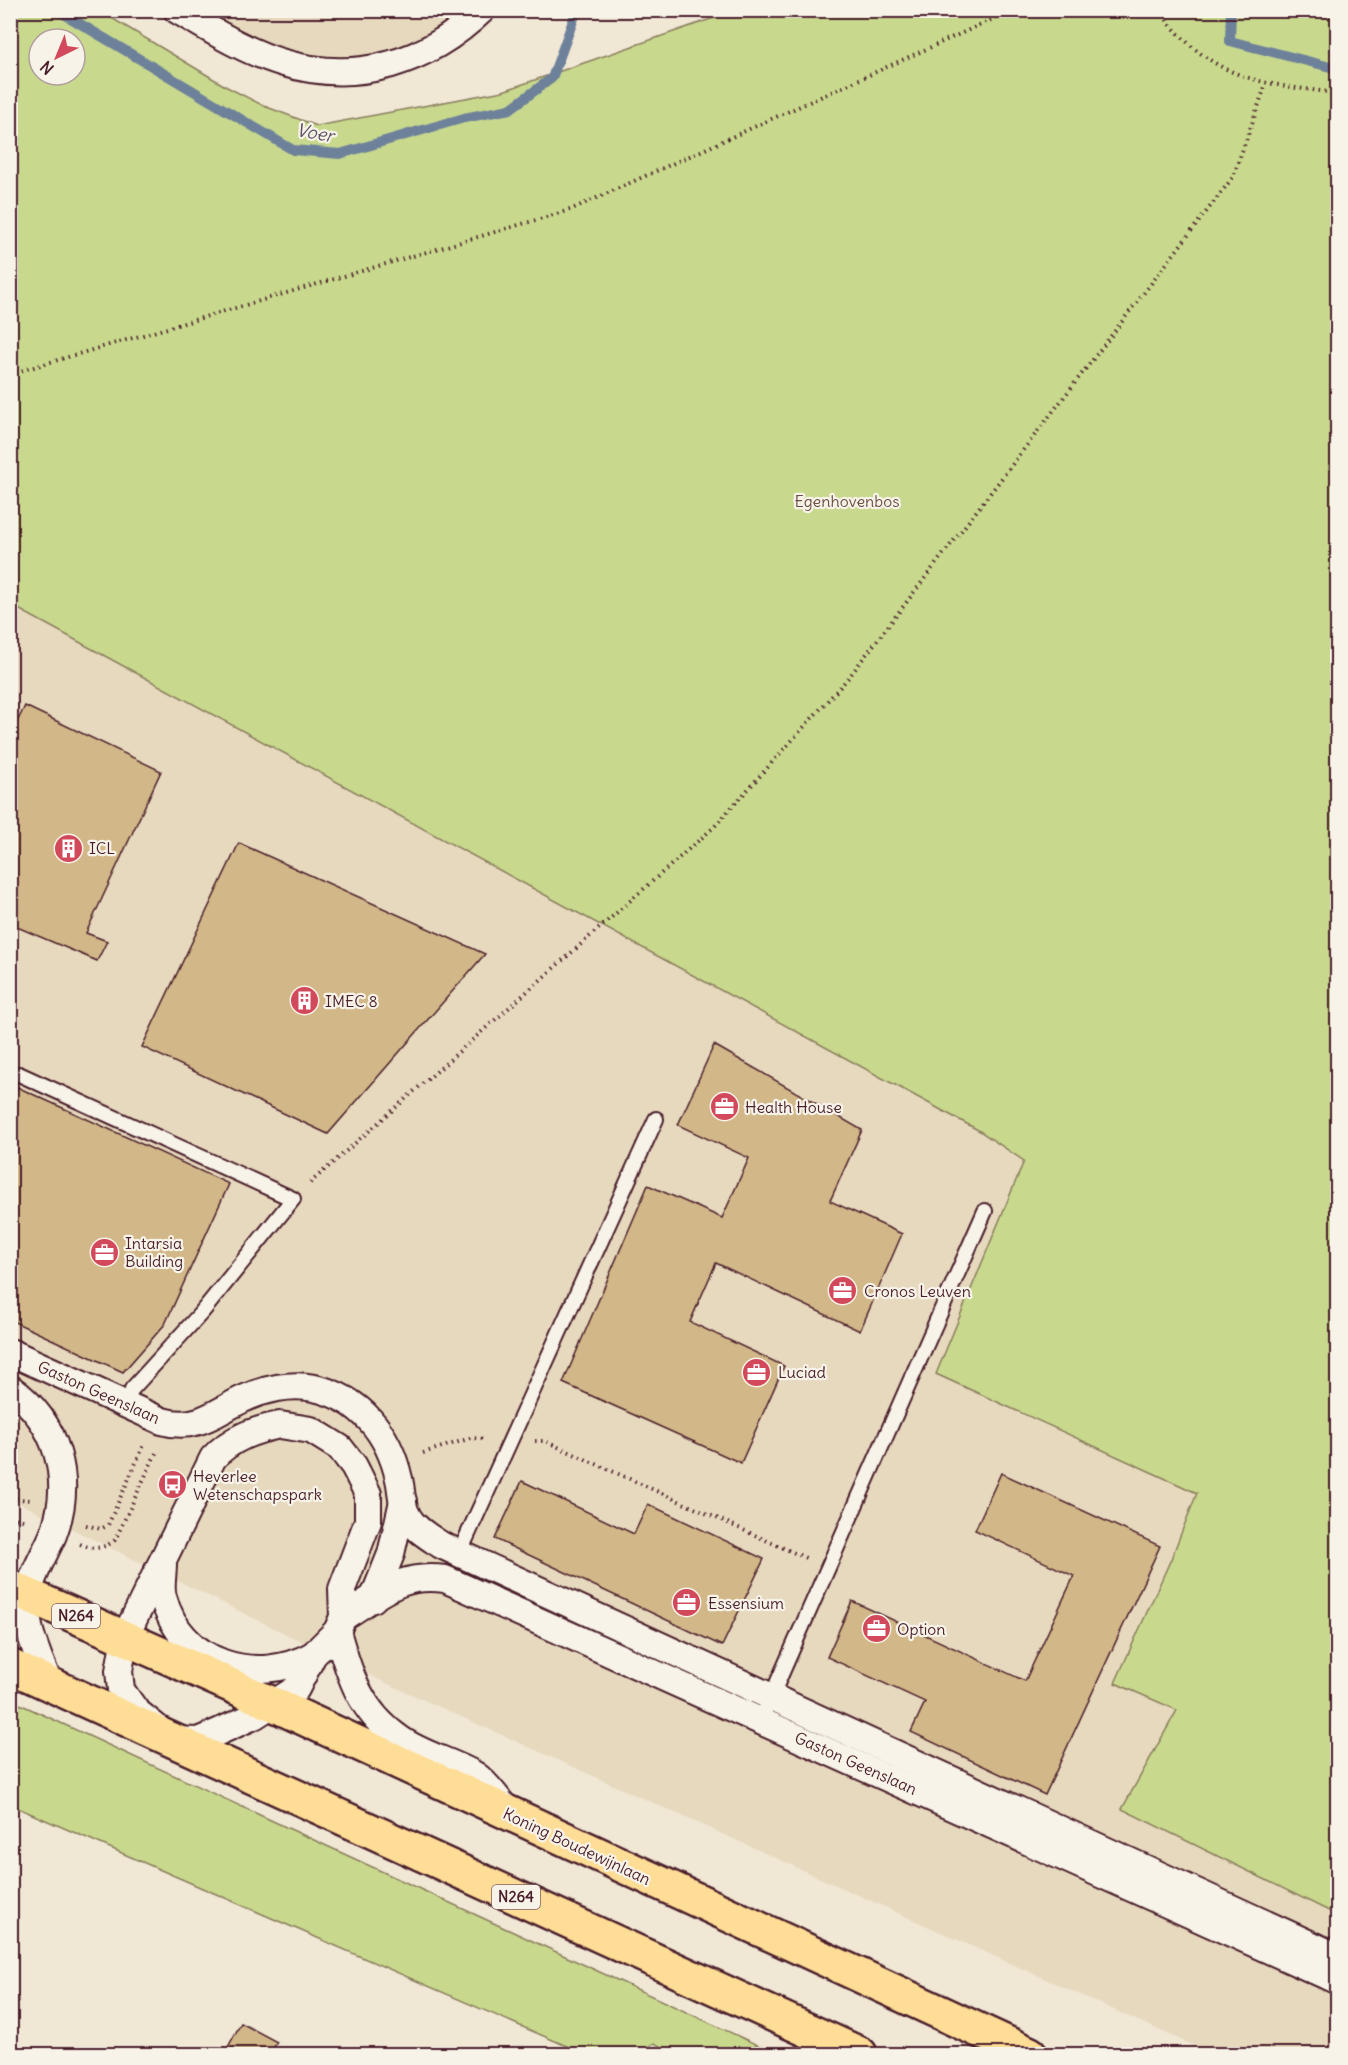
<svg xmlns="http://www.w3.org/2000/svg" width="1348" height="2065" font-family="Delius,sans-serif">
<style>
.built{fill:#e7d9be}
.green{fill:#c8d98d;stroke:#897c5c;stroke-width:1.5;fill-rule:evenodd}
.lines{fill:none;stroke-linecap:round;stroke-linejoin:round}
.stream{stroke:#6e819b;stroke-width:10}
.building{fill:#d2b888;stroke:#4a1f2b;stroke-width:1.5}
.service-casing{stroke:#4a1f2b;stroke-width:18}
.minor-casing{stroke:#4a1f2b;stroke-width:30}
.trunk-casing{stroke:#4a1f2b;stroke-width:38}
.path{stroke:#4a1f2b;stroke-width:4;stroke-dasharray:1.5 4.5;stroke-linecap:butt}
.service{stroke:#f7f3e8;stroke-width:14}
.minor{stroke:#f7f3e8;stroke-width:26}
.trunk{stroke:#fedd96;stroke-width:33}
.labels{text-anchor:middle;stroke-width:4.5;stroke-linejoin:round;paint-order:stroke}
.shield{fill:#f7f3e8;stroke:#7e5f64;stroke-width:1.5}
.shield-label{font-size:15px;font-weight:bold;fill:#4a1f2b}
.park-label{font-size:16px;fill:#6a4e44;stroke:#f7f3e8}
.poi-label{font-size:16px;fill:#4a1f2b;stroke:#f7f3e8;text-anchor:start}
.street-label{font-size:16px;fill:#4a1f2b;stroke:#f7f3e8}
.water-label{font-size:18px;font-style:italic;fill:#5c5063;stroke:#f7f3e8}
</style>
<rect width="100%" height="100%" fill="#f0e7d5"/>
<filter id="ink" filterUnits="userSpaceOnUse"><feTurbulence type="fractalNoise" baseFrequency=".0167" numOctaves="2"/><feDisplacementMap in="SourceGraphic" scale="12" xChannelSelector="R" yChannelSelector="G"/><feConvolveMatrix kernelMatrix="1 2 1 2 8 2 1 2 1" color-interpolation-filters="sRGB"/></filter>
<g filter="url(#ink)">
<g class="built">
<path d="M177 11H482L432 49 331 70Z"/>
<path d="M10 605 978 1130 1337 1370V2054H1212L384 1682 11 1499Z"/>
</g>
<g class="green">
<path d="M10 11H100L227 87 264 106 317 126 503 91 734 11H1337V1915L1122 1809 1177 1710 1115 1683 1171 1559 1197 1493 936 1374 1024 1161 978 1130 11 605ZM39 39H75V75H39Z"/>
<path d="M11 1700 777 2054H677L654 2043 636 2054H585L11 1805Z"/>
</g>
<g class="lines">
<g class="stream">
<path d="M57 10 293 150 340 154 464 118 510 109 552 78 577 10"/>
<path d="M1231 10 1230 41 1338 69"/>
</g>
</g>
<g class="building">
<path d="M25 706 161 771 86 933 107 941 97 961 10 924V736Z"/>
<path d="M239 843 485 954 328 1134 142 1047Z"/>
<path d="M714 1045 862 1130 830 1201 902 1234 860 1331 716 1263 690 1322 784 1366 741 1463 563 1383 648 1185 722 1218 749 1158 678 1125Z"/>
<path d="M17 1087 229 1184 165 1324 123 1372 10 1320V1102Z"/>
<path d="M1001 1473 1160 1546 1045 1795 911 1732 925 1702 827 1657 852 1601 1025 1681 1074 1576 975 1530Z"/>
<path d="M522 1481 634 1534 648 1504 764 1559 722 1646 495 1539Z"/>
<path d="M241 2023 277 2042 270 2054H238L227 2049Z"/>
</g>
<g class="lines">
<defs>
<g id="service">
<path d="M19 1074 293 1199 202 1312 132 1389"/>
<path d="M459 1554 656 1119"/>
<path d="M761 1720 985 1211"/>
</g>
<g id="minor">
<path d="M177 10C211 30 246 52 284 63 358 85 428 62 482 10"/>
<path d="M10 1352 162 1421C196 1431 214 1413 243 1399 264 1389 291 1383 314 1388 361 1398 389 1434 399 1479 402 1491 401 1505 407 1515 413 1528 429 1537 441 1545L1338 1957"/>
<path d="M10 1388C58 1422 74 1480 53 1535 45 1554 32 1574 28 1594 22 1624 39 1657 49 1683"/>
<path d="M280 1425 311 1430 340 1448 354 1466 368 1494V1521L342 1589 343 1617 337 1631 313 1655 296 1689 254 1716 198 1741 172 1740 136 1711 121 1690 119 1671 125 1637 213 1458C231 1438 255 1430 280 1425Z"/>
<path d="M163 1564C163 1574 160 1588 163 1597 181 1665 256 1686 313 1655"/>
<path d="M373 1599 391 1554 403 1501"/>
<path d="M343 1617C380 1595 398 1573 445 1579L1338 1981"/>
<path d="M337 1631C349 1674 360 1712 400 1739 422 1755 451 1761 475 1775 486 1782 497 1798 506 1809"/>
</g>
<g id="trunk">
<path d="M10 1587 273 1704 1030 2054"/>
<path d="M10 1666 860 2054"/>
</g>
</defs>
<use href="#service" class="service-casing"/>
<use href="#minor" class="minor-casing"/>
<use href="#trunk" class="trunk-casing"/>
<g class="path">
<path d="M1159 10C1210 79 1258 84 1338 93"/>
<path d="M1319 10 1338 24"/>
<path d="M10 374 570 210 1013 10"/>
<path d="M310 1183 714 827 849 677 1233 177 1266 84"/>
<path d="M535 1441H545L808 1559"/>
<path d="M423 1453 471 1438 485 1439"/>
<path d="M10 1498 30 1500"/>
<path d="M10 1517 27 1521"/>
<path d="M86 1525 101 1529 108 1525 144 1445"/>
<path d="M80 1544C94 1550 103 1549 115 1540L157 1451"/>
</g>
<use href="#service" class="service"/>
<use href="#minor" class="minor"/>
<use href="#trunk" class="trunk"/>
</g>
</g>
<defs>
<symbol id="building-disc" viewBox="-11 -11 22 22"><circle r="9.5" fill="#d1495b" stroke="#f7f3e8"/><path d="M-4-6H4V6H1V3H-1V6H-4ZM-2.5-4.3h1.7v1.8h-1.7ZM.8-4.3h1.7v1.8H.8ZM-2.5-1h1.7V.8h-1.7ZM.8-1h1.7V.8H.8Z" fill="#fff"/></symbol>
<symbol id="office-disc" viewBox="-11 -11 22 22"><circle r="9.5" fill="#d1495b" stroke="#f7f3e8"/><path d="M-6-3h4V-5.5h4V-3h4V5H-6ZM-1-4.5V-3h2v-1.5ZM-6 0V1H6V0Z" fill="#fff"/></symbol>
<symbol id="bus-disc" viewBox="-11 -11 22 22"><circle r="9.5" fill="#d1495b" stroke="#f7f3e8"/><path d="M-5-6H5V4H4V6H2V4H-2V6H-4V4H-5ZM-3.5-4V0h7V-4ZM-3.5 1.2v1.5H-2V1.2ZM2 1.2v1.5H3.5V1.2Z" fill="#fff"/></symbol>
</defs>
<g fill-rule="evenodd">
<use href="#building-disc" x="52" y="832" width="33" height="33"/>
<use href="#building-disc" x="288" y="984" width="33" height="33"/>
<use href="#office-disc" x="708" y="1090" width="33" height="33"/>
<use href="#office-disc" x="88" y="1236" width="33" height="33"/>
<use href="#office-disc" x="826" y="1274" width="33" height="33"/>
<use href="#office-disc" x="740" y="1356" width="33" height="33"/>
<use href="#bus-disc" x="156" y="1468" width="33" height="33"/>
<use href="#office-disc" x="670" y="1586" width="33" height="33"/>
<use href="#office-disc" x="860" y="1612" width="33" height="33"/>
</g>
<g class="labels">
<g class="shield">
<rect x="52" y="1604" width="48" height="24" rx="4.5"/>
<rect x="492" y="1885" width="48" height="24" rx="4.5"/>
</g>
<g class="shield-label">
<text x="76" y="1621">N264</text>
<text x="516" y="1902">N264</text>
</g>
<g class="park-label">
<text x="847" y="507">Egenhovenbos</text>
</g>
<g class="poi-label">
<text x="89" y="854">ICL</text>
<text x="325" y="1007">IMEC 8</text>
<text x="745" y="1113">Health House</text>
<text x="125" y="1249">Intarsia<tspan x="125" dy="18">Building</tspan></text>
<text x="864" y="1297">Cronos Leuven</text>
<text x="778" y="1378">Luciad</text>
<text x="193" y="1482">Heverlee<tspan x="193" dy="18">Wetenschapspark</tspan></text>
<text x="708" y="1609">Essensium</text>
<text x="897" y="1635">Option</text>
</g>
<g class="street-label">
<text transform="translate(99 1392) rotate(24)" y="6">Gaston Geenslaan</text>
<text transform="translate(856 1763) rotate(24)" y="6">Gaston Geenslaan</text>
<text transform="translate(577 1846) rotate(25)" y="6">Koning Boudewijnlaan</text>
</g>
<g class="water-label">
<text transform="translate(315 133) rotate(10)" y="6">Voer</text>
</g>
</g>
<rect width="1348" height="2065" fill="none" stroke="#f7f3e8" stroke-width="36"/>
<rect x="18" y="18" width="1312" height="2029" fill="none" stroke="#4a1f2b" stroke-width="2" filter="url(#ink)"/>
<g transform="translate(57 57) rotate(223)"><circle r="28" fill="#f7f3e8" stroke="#b29e9c" stroke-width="1.5"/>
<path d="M0-4.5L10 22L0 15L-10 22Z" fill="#d1495b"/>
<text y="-9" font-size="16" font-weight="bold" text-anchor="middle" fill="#4a1f2b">N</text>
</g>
</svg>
